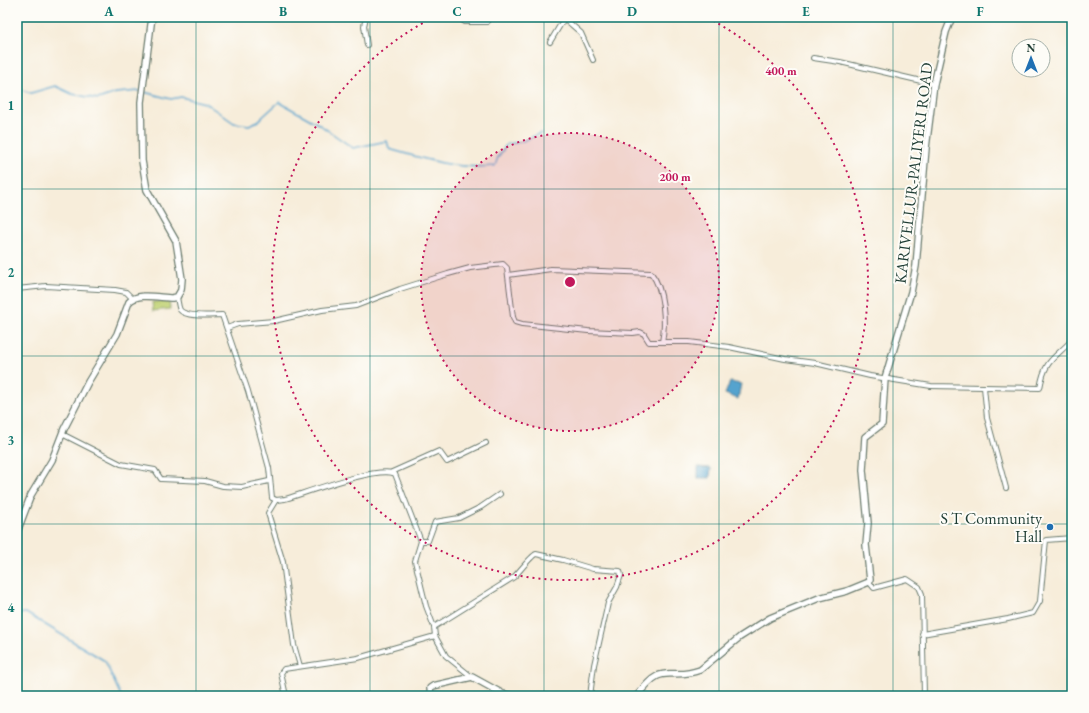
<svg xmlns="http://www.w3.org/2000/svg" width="1089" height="713" font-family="'EB Garamond',serif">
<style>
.green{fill:#c0d173;stroke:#708754}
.water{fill:#54a3ce;stroke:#3a7081}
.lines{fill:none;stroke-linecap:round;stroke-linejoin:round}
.stream{stroke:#54a3ce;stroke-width:1.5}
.street-casing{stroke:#6b7b6e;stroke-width:6}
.secondary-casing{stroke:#6b7b6e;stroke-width:8}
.street{stroke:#fff;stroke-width:4}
.secondary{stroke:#fff;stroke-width:5.5}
.grid{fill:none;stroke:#0f766e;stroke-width:1;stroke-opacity:0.55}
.ring{fill:none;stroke:#c2185b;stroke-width:2;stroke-dasharray:2 4}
.poi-dot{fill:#1f6fb2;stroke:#fdfcf7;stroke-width:1.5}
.labels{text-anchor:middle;stroke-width:4;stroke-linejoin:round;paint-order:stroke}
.street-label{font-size:16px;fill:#1f3d34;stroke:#fdfcf7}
.poi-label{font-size:16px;fill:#1f3d34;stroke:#fdfcf7;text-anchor:end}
.centre{fill:#c2185b;stroke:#fdfcf7;stroke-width:2}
.ring-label{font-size:12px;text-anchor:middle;font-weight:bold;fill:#c2185b;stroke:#fdfcf7;stroke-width:4;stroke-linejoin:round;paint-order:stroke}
.neatline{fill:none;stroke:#0f766e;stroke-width:1.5}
.grid-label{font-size:13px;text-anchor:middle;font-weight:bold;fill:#0f766e}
</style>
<rect width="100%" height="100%" fill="#fdfcf7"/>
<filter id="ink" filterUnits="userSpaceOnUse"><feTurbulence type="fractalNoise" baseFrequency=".025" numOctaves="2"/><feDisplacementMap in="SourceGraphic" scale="8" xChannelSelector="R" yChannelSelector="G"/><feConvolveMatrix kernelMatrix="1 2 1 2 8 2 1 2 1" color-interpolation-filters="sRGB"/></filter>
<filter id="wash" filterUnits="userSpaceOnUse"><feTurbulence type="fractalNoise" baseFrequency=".012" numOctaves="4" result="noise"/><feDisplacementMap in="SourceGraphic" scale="16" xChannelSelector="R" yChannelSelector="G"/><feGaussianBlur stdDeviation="0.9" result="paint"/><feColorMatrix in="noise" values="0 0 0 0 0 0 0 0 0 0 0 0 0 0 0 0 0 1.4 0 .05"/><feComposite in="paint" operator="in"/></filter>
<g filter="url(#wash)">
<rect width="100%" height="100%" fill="#f7edda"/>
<path class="green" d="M169 301 170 309 153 311 152 302Z"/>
<g class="water">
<path d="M730 382 741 384 738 399 725 394Z"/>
<path d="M698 467 711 468 710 478H698Z"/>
</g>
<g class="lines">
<g class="stream">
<path d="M17 88 31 93 55 86 72 94 98 99 116 93 140 91"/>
<path d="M144 92 171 99 181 97 205 103 234 123 249 125 258 121 279 102 320 125 353 148 387 141 389 149C424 159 458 170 495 166L498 157 507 144 521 142 541 133"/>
<path d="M17 614 26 613 105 661 121 696"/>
</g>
</g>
</g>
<g filter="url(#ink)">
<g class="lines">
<defs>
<g id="street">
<path d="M366 17 364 26 367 45"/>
<path d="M458 17 465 22H487"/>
<path d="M565 19 581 33 593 60"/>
<path d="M550 42 565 17"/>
<path d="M813 58 840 62 934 84"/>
<path d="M508 275 551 269 651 273C664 289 666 322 662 342"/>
<path d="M17 289 46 286 115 290 126 292 132 298"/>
<path d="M177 297C178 301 178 306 180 310 186 318 213 315 222 315L248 391 269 468 272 498 276 500 285 499C305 493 380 465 395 474L421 541 415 561 426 606 434 627 435 636 446 656 472 677"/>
<path d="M227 328 238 324 274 321 322 310 356 306 400 289 448 274 470 268 503 264 507 268 513 317 515 322 522 324 588 331 633 333 640 332 644 334 649 342H689L729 347 785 359 815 363 870 376 931 386 1040 388C1045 359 1054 359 1072 340"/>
<path d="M984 387 987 418 1006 488"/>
<path d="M62 434 121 464 155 470 161 479 205 481 223 486 242 487 269 481"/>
<path d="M392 472 439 451 447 462 486 443"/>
<path d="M276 500 268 513 283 562 294 645 300 666"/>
<path d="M421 541H428L435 522 459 518 481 507 500 494"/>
<path d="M869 582 874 588 907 579 919 587 922 594 924 696"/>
<path d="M434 627 514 577C519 572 531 556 536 554L563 560 593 569 620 571 621 575 617 587 608 603 594 665 590 696"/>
<path d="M922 634 1008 619 1033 613 1040 601 1046 540 1072 538"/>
<path d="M286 696 281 673 284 669 358 658 435 636"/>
</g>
<g id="secondary">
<path d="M17 532 31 495 52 460 64 429 88 382 117 334 129 302C138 292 160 298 172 298L177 297 181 290 182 279 176 241 147 190 142 161 141 102 152 17"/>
<path d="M431 696 430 688 433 686 472 677 503 694 511 696"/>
<path d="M637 696C665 659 667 682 700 670L740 637 770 618 819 598 847 591 869 582 870 580 866 545 868 523 863 470 865 437 882 424 885 378 911 292 916 266 926 148 934 84 946 32 952 17"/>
</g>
</defs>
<use href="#street" class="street-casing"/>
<use href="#secondary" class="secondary-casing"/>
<use href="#street" class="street"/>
<use href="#secondary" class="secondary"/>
</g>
</g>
<path class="grid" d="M196 17V696M370 17V696M544 17V696M719 17V696M893 17V696M17 189H1072M17 356H1072M17 524H1072"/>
<circle cx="570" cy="282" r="149" fill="#c2185b" fill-opacity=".12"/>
<g class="ring">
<circle cx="570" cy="282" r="149"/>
<path d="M708 18A298 298 0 1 1 432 18"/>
</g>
<circle class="poi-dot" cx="1050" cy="527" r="4"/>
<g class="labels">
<g class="street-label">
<text transform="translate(913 173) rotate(-83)" y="6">KARIVELLUR-PALIYERI ROAD</text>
</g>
<g class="poi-label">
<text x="1042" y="524">S T Community<tspan x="1042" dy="18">Hall</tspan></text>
</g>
</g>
<circle cx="570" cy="282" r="6" class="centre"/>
<g class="ring-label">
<text x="781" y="75">400 m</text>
<text x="675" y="181">200 m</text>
</g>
<rect width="1089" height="713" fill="none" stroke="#fdfcf7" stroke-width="44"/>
<g transform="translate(1031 58)"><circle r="19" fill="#fdfcf7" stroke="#a4b0a9"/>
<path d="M0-3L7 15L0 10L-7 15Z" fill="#1f6fb2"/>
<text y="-6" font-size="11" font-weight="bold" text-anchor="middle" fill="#1f3d34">N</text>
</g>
<rect x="22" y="22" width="1045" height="669" class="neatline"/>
<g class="grid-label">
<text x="109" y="16">A</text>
<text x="283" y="16">B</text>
<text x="457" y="16">C</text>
<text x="632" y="16">D</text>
<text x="806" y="16">E</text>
<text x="980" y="16">F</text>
<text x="11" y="110">1</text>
<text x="11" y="277">2</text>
<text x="11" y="445">3</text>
<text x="11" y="612">4</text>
</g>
</svg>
